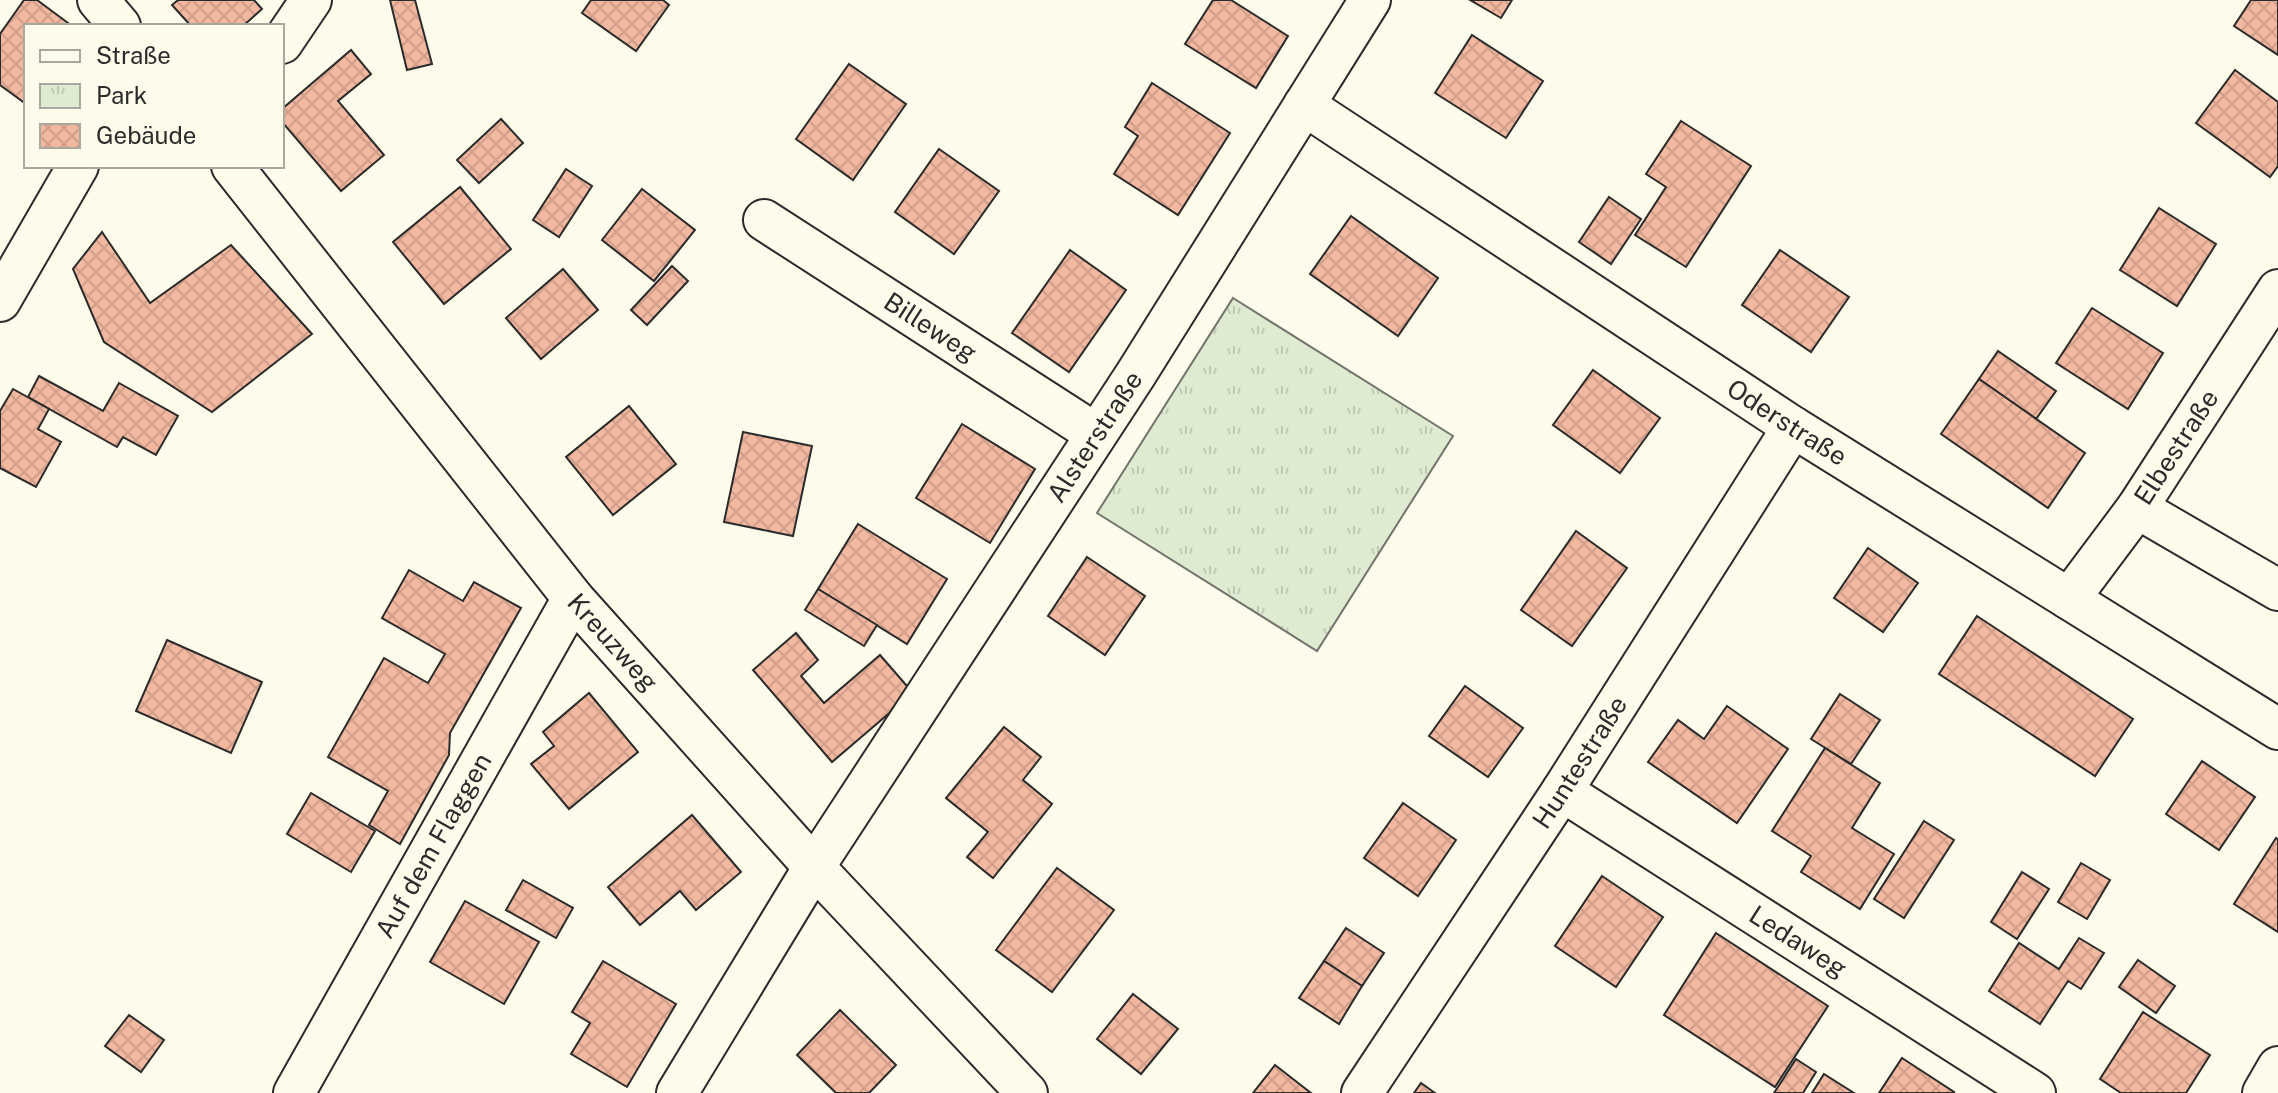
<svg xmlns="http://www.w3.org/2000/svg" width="2278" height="1093" font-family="'Public Sans',sans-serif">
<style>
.park{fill:url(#park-tufts);stroke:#74746e;stroke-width:2}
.building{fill:url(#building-cross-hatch);stroke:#2b2b2b;stroke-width:2}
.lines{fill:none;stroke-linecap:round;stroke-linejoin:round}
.minor-casing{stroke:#2b2b2b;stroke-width:44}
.minor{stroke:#fdfbea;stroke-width:40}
.labels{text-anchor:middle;stroke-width:6;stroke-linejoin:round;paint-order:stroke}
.street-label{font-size:26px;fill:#2b2b2b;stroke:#fdfbea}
</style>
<defs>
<pattern id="park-tufts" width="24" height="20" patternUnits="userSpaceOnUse" patternTransform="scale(2)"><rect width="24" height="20" fill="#deebd1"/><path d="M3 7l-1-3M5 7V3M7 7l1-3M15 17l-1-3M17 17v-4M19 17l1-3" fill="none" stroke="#bfcab4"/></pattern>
<pattern id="building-cross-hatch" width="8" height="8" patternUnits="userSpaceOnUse" patternTransform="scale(2)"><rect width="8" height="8" fill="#f2b8a0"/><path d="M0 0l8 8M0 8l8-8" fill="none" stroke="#d09e8a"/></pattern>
</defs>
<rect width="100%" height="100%" fill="#fdfbea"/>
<path class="park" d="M1233 298 1453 436 1317 651 1097 513Z"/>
<g class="building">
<path d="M24 0H37L72 26H26V104L0 85V34Z"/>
<path d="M178 0H254L262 9 243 26H191L172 5Z"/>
<path d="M390 0H415L432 64 407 70Z"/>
<path d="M591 0H663L669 5 636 51 582 13Z"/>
<path d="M1213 0H1231L1288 36 1256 88 1185 44Z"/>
<path d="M1470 0H1512L1501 18Z"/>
<path d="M2251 0H2278V55L2234 26Z"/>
<path d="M1472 35 1543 81 1506 138 1435 93Z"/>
<path d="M351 50 371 74 338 101 384 155 341 191 282 122V109Z"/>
<path d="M849 64 906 104 853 180 796 139Z"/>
<path d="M2235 70 2278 102V166L2270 177 2196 123Z"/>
<path d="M1152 83 1230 133 1178 215 1114 174 1138 136 1125 127Z"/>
<path d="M501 119 523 143 479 183 457 160Z"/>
<path d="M1681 121 1751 166 1686 267 1635 235 1666 187 1646 174Z"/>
<path d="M939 149 999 191 954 254 895 212Z"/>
<path d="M566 169 592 186 559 237 533 220Z"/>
<path d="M460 187 511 249 444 304 393 242Z"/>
<path d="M642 189 695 230 654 281 602 240Z"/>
<path d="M1609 197 1641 219 1611 264 1579 242Z"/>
<path d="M2159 208 2216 244 2177 306 2120 270Z"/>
<path d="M1351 216 1438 278 1398 336 1310 274Z"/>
<path d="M102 232 150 303 231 245 312 334 212 412 104 342 73 269Z"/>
<path d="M1070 250 1126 290 1069 372 1012 333Z"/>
<path d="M1780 250 1849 297 1811 352 1742 305Z"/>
<path d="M672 266 688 281 647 325 631 310Z"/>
<path d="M563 269 598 310 541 359 506 318Z"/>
<path d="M2092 308 2163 353 2128 409 2056 363Z"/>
<path d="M1998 351 2056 391 2036 419 1979 379Z"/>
<path d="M1593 370 1660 418 1620 473 1553 425Z"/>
<path d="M39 376 103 411 119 383 178 416 156 455 123 437 117 447 28 397Z"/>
<path d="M1979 379 2085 453 2048 508 1941 434Z"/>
<path d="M13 389 49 409 38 429 61 442 36 487 0 468V411Z"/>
<path d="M629 406 676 464 613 515 566 457Z"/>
<path d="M962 424 1035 469 990 543 916 498Z"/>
<path d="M743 432 812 446 793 536 724 522Z"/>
<path d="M858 524 947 579 907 644 818 589Z"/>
<path d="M1576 531 1627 568 1572 646 1521 610Z"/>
<path d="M1868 548 1918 583 1883 632 1834 598Z"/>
<path d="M1087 557 1145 596 1105 655 1048 616Z"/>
<path d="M409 570 463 601 474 582 521 608 450 733 449 755 400 844 369 825 388 791 328 757 384 658 428 683 445 654 382 618Z"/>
<path d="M818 589 877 625 864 646 805 610Z"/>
<path d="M1977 616 2133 719 2095 776 1939 674Z"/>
<path d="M796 633 818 660 801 676 824 703 880 655 913 693 832 762 753 670Z"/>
<path d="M167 640 262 682 231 753 136 711Z"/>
<path d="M1465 686 1523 728 1488 777 1429 736Z"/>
<path d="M589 693 638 752 569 809 531 764 554 746 543 732Z"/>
<path d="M1840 694 1880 720 1851 764 1811 739Z"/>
<path d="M1727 706 1788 749 1737 823 1648 762 1678 720 1704 739Z"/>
<path d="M1004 727 1041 757 1023 780 1052 804 993 878 967 857 988 832 946 798Z"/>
<path d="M1825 748 1880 783 1852 828 1894 854 1860 909 1801 872 1811 856 1772 831Z"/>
<path d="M2202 761 2255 797 2219 850 2166 814Z"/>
<path d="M311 793 375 831 351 872 287 834Z"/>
<path d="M1403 803 1456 840 1418 896 1364 858Z"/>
<path d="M692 815 741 872 696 910 680 891 640 925 608 887Z"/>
<path d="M1924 821 1954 840 1904 918 1874 899Z"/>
<path d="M2276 838 2278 839V932L2234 904Z"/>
<path d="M2081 863 2110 880 2087 919 2058 902Z"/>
<path d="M1057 868 1114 910 1052 992 996 950Z"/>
<path d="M2022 872 2049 889 2017 939 1991 922Z"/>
<path d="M1602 876 1663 917 1616 987 1555 946Z"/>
<path d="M523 880 573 908 556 938 506 910Z"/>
<path d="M465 901 539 942 504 1004 430 962Z"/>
<path d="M1346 928 1384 953 1362 986 1324 961Z"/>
<path d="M1716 933 1828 1006 1775 1087 1664 1015Z"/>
<path d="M2079 938 2104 953 2081 989 2068 981 2040 1024 1989 991 2019 943 2059 969Z"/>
<path d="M2138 960 2175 986 2156 1013 2119 987Z"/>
<path d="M603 961 676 1004 627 1087 571 1054 590 1023 572 1012Z"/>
<path d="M1324 961 1362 986 1339 1024 1299 998Z"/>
<path d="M1133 994 1178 1029 1141 1074 1097 1039Z"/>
<path d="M840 1010 896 1065 869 1093H836L797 1055Z"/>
<path d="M2143 1012 2210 1055 2186 1093H2121L2100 1079Z"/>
<path d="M129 1015 164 1040 141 1072 105 1046Z"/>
<path d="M1902 1058 1954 1092 1953 1093H1879Z"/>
<path d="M1796 1059 1816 1072 1803 1093H1774Z"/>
<path d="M1275 1065 1311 1093H1253Z"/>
<path d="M1824 1074 1854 1093H1812Z"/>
<path d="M1421 1083 1435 1093H1414Z"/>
</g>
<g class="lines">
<defs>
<g id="minor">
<path d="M98 0 120 26"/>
<path d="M282 43 311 0"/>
<path id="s1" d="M1304 105 1793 427 2278 729"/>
<path id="s2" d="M232 166 573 598 814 867 1027 1093"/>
<path id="s3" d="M764 220 1096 434"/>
<path d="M0 301 78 166"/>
<path d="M2137 508 2278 590"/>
<path id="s4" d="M2069 599 2137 508 2278 290"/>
<path id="s5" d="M1562 791 2035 1093"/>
<path id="s6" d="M294 1093 573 598"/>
<path id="s7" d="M677 1093 814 867 1136 374 1370 0"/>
<path id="s8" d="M1362 1093 1562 791 1793 427"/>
<path d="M2263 1093 2278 1067"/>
</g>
</defs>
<use href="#minor" class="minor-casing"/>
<use href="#minor" class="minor"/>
</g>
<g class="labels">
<g class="street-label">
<text dy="9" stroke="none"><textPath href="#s3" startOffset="198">Billeweg</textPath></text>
<text dy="9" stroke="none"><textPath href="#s1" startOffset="578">Oderstraße</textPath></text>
<text dy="9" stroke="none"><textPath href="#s7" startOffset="778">Alsterstraße</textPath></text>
<text dy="9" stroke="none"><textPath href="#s4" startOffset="186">Elbestraße</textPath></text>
<text dy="9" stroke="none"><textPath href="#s2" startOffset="610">Kreuzweg</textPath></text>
<text dy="9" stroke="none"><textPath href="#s8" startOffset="396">Huntestraße</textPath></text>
<text dy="9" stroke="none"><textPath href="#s6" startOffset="284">Auf dem Flaggen</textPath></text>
<text dy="9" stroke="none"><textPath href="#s5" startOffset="280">Ledaweg</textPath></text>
</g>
</g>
<rect x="24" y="24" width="260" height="144" fill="#fdfbea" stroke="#a9a89e" stroke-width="2"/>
<rect x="40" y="50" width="40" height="12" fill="#fdfbea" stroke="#a9a89e" stroke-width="2"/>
<text x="96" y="64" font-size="24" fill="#2b2b2b">Straße</text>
<rect x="40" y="84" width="40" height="24" fill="url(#park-tufts)" stroke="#a9a89e" stroke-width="2"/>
<text x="96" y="104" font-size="24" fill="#2b2b2b">Park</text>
<rect x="40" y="124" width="40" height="24" fill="url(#building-cross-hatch)" stroke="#a9a89e" stroke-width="2"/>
<text x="96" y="144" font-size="24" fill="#2b2b2b">Gebäude</text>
</svg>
